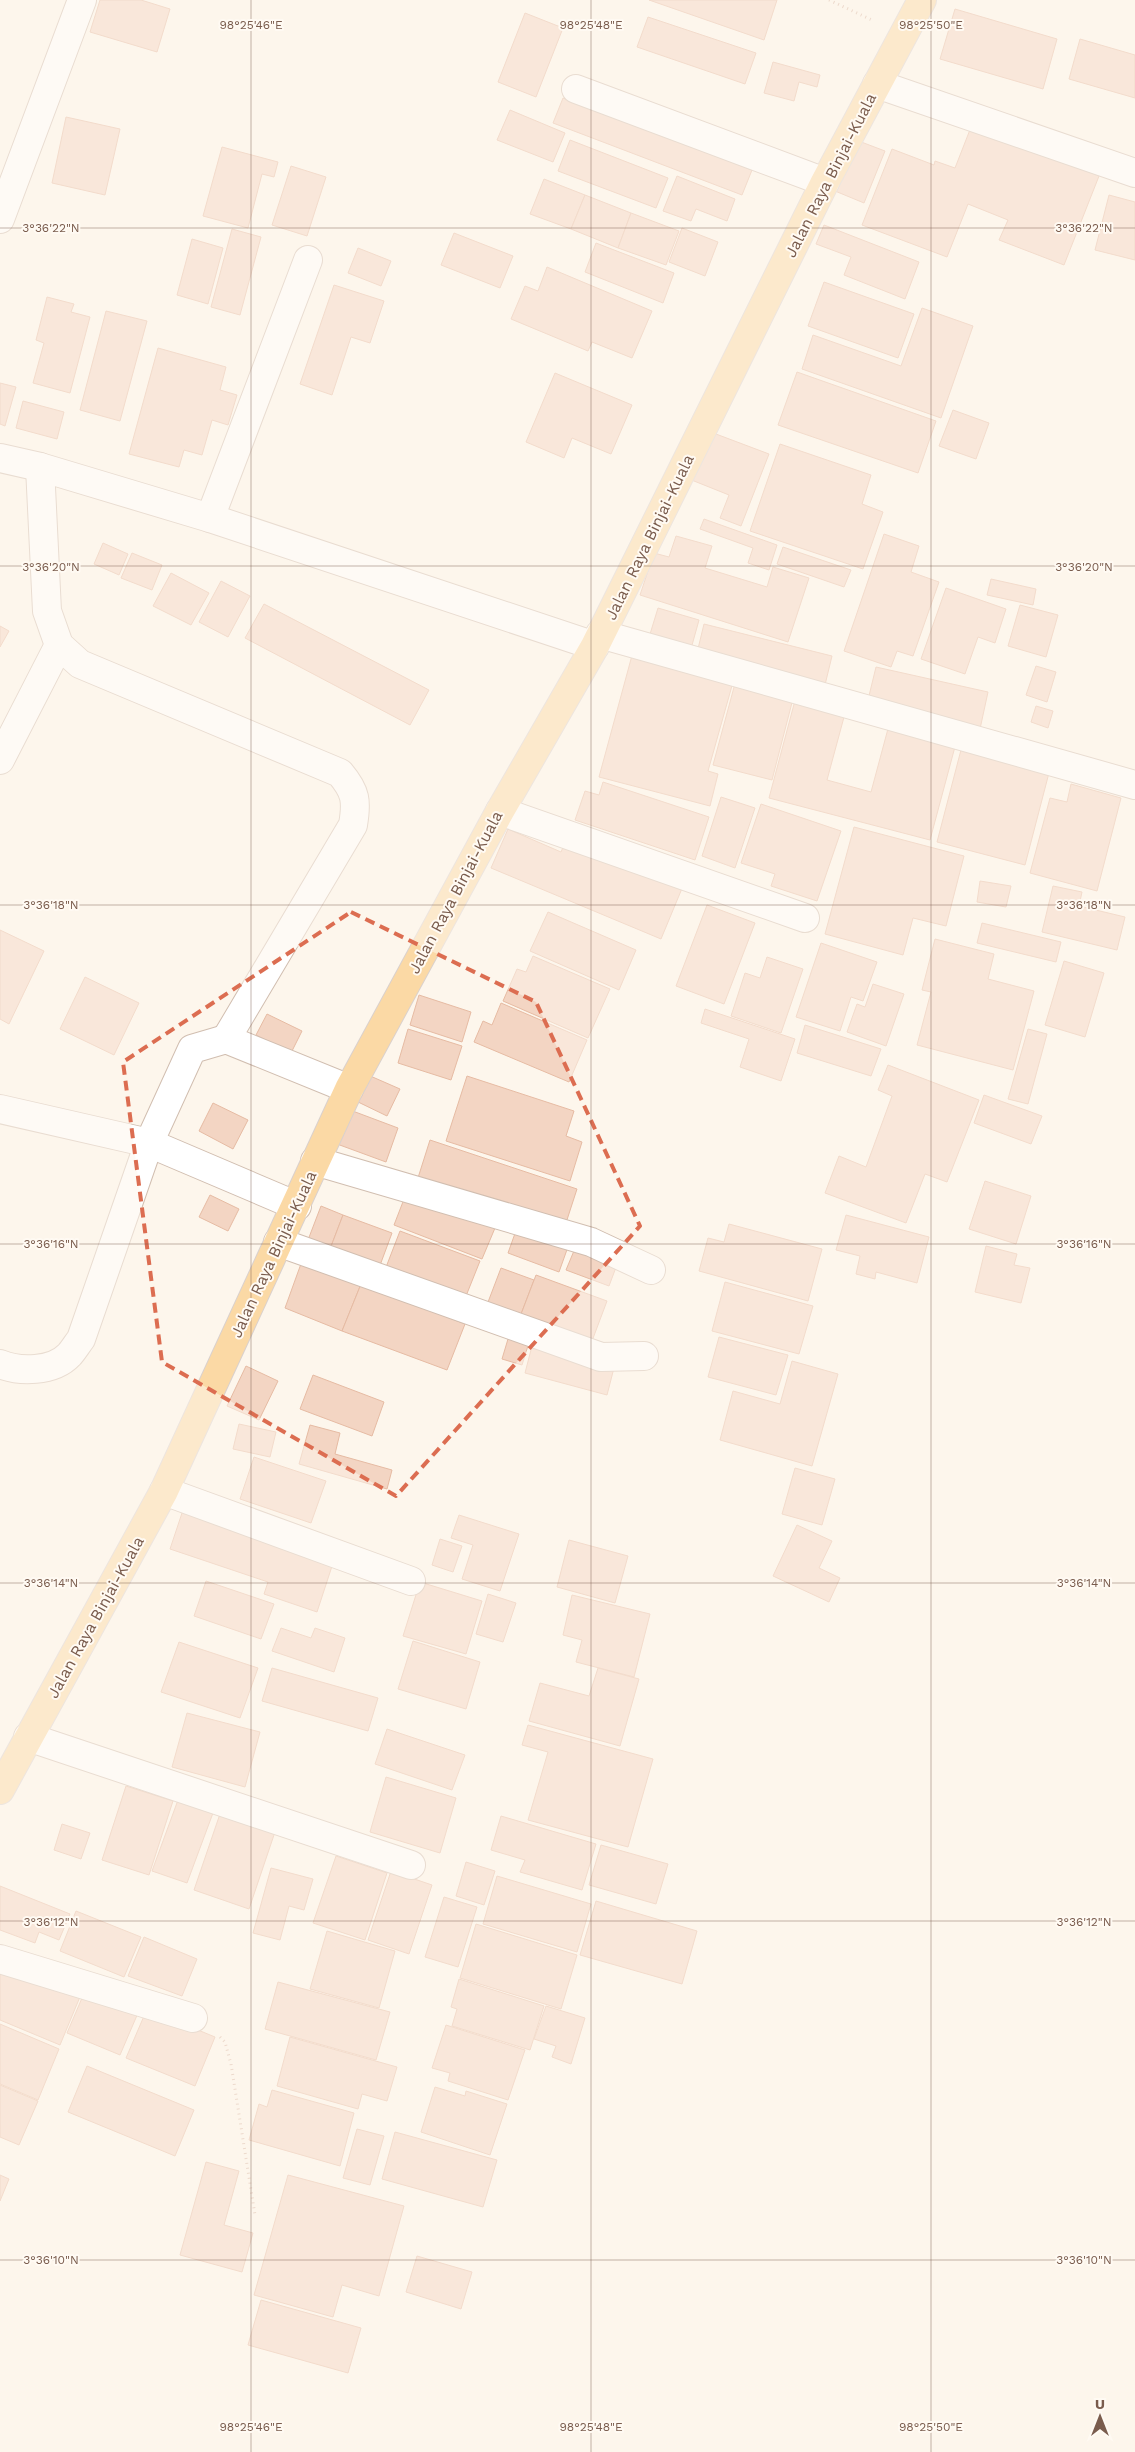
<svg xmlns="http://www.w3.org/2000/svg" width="1135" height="2452" font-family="'Work Sans',sans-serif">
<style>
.building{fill:#f3d5c3;stroke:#e6bba3}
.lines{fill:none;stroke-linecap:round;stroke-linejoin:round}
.minor-casing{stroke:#d1beb0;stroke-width:30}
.major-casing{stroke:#dad1cd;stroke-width:30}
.path{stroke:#d9b8a5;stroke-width:3;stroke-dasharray:1 4;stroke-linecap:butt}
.minor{stroke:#fff;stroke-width:28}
.major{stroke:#fbd9a5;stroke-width:28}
.marked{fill:none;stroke:#dc6d51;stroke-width:4;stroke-dasharray:10 6;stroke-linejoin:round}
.ticks{fill:none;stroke:#7a5c4d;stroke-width:1;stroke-opacity:0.45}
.labels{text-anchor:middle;stroke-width:4;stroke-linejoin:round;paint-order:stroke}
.street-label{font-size:16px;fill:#7a5c4d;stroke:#fffaf3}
.ticks-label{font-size:12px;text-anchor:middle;fill:#7a5c4d;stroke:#fffaf3;stroke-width:4;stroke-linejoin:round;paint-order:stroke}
</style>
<rect width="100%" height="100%" fill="#fdf6ec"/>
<g class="building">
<path d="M100 0H141L170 9 157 52 90 32Z"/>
<path d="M649 0H777L764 40Z"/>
<path d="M955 9 1057 39 1043 89 940 59Z"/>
<path d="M525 13 563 28 536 97 498 82Z"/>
<path d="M648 17 756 53 745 84 637 47Z"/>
<path d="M1080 39 1135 55V98L1069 79Z"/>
<path d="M773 62 820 75 817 87 799 82 794 101 764 93Z"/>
<path d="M563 98 752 170 742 195 553 123Z"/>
<path d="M510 110 565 133 553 162 497 140Z"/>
<path d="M66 117 120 129 105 195 52 183Z"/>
<path d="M973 122 1101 171 1064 265 999 240 1008 220 968 204 947 257 862 225 892 149 934 165 935 161 955 168Z"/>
<path d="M570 140 668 178 656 208 558 171Z"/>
<path d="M856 140 885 151 864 203 835 191Z"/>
<path d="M222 147 278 162 274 177 262 174 248 228 203 216Z"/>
<path d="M291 166 326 177 307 236 272 225Z"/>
<path d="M677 176 735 199 727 221 696 209 691 221 663 211Z"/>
<path d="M544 179 585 195 571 229 530 214Z"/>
<path d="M585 195 631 213 618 248 571 229Z"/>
<path d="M1109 195 1135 202V260L1095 250Z"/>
<path d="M631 213 679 231 666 265 618 248Z"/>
<path d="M824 225 919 262 905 299 844 275 851 257 816 244Z"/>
<path d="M682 228 718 242 705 276 669 262Z"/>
<path d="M232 229 261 237 240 315 211 307Z"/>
<path d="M454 233 513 256 500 288 441 265Z"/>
<path d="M192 239 223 248 208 304 177 295Z"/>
<path d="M596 243 674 273 663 303 585 272Z"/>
<path d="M358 248 391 261 381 286 348 273Z"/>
<path d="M547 267 652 311 632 358 592 342 588 351 511 319 525 286 538 291Z"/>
<path d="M824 282 914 314 898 358 808 326Z"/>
<path d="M334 285 384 301 370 343 351 337 332 395 300 384Z"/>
<path d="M47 297 74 304 71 312 90 317 70 393 33 383 44 343 36 340Z"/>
<path d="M922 308 973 326 941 418 802 369 813 335 901 366Z"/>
<path d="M106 311 147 321 120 421 80 410Z"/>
<path d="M158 348 226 367 220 390 237 395 228 425 212 420 202 455 184 450 179 467 129 454Z"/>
<path d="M797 372 936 421 918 473 778 425Z"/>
<path d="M555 373 632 405 611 454 572 438 564 458 526 442Z"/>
<path d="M0 383 16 387 5 426 0 424Z"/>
<path d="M23 401 64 412 57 439 16 428Z"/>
<path d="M953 410 989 423 976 459 939 446Z"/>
<path d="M708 431 769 454 741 526 720 518 729 495 689 479Z"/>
<path d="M780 444 871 475 862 504 883 512 863 569 750 531Z"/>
<path d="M704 519 777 545 769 570 748 563 753 548 700 529Z"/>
<path d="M884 534 919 546 911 572 939 582 913 656 897 651 891 667 844 651Z"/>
<path d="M676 536 712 546 705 568 767 587 773 567 809 578 788 642 640 595 654 553 669 557Z"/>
<path d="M103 543 128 554 119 575 94 564Z"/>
<path d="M783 547 851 570 844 587 777 564Z"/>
<path d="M132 553 162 565 152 590 121 578Z"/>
<path d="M171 573 209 593 191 625 153 606Z"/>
<path d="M991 579 1036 589 1033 605 987 595Z"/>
<path d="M221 581 250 596 228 637 199 622Z"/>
<path d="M946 588 1006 609 995 643 978 637 965 674 921 659Z"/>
<path d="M264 604 429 690 410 725 245 638Z"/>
<path d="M1020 605 1058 615 1046 657 1008 646Z"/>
<path d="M658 608 699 620 689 656 647 644Z"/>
<path d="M704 624 832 656 824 689 696 657Z"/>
<path d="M0 626 9 631 0 647Z"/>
<path d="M634 648 735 675 708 771 718 774 710 806 599 777Z"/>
<path d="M1036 666 1056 672 1047 702 1026 695Z"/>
<path d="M876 667 988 692 980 729 867 704Z"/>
<path d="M737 676 795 691 772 780 713 765Z"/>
<path d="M797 693 847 706 827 780 871 792 889 725 956 743 930 840 769 798Z"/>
<path d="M1036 706 1053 711 1048 728 1031 722Z"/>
<path d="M962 746 1050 769 1025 865 937 842Z"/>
<path d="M603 782 709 817 695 860 575 820 585 791 599 795Z"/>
<path d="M1071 784 1121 798 1097 891 1030 873 1050 798 1067 802Z"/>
<path d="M721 797 755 808 735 868 702 856Z"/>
<path d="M761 804 841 831 817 901 771 886 775 874 741 863Z"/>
<path d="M854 827 964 856 946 926 913 918 903 955 825 934Z"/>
<path d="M508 829 561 852 567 838 683 886 661 939 491 868Z"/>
<path d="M980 881 1011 886 1006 907 977 902Z"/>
<path d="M1053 886 1082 892 1079 906 1125 917 1117 950 1042 932Z"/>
<path d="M707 905 755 923 724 1004 676 986Z"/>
<path d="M548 912 636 950 619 990 530 951Z"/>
<path d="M982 923 1061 942 1056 962 977 943Z"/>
<path d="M0 930 44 951 9 1024 0 1019Z"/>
<path d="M935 939 994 954 988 979 1034 991 1013 1070 917 1045 931 992 922 990Z"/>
<path d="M821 943 877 962 863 1001 851 997 840 1031 796 1017Z"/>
<path d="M533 956 610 989 588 1038 503 1001 517 969 526 972Z"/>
<path d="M767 957 803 969 781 1033 731 1016 745 973 760 978Z"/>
<path d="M1064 961 1104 973 1085 1037 1045 1025Z"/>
<path d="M85 977 139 1003 114 1055 60 1029Z"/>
<path d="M873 984 904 994 886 1046 847 1032 857 1004 865 1007Z"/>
<path d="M419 995 471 1012 462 1042 410 1025Z"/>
<path d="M501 1003 587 1040 569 1082 474 1042 483 1021 492 1025Z"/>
<path d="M705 1009 795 1039 781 1081 740 1067 749 1039 701 1023Z"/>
<path d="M267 1014 302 1031 291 1053 256 1035Z"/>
<path d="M805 1025 881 1049 871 1076 797 1053Z"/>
<path d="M408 1029 462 1046 451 1080 398 1063Z"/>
<path d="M1028 1029 1047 1034 1028 1104 1008 1099Z"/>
<path d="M888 1065 979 1100 947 1182 925 1174 906 1223 825 1193 839 1156 866 1167 892 1096 878 1090Z"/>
<path d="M368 1075 400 1089 387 1116 356 1101Z"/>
<path d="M467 1076 574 1111 566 1136 582 1142 570 1181 446 1141Z"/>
<path d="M984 1095 1042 1116 1031 1144 974 1123Z"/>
<path d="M213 1103 248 1120 233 1149 199 1131Z"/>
<path d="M350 1110 398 1128 386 1162 337 1144Z"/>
<path d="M430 1140 577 1189 564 1229 417 1181Z"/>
<path d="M985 1181 1031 1196 1016 1244 969 1229Z"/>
<path d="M406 1194 495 1228 482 1259 394 1225Z"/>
<path d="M210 1195 239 1209 228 1231 199 1217Z"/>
<path d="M321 1206 343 1215 330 1249 308 1240Z"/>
<path d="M343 1215 392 1233 379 1268 330 1249Z"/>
<path d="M846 1215 929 1237 917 1283 876 1272 875 1279 856 1274 860 1256 836 1250Z"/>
<path d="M729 1224 822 1249 808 1301 699 1271 708 1238 724 1242Z"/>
<path d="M518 1225 569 1244 559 1272 508 1253Z"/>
<path d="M400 1231 480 1261 462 1306 383 1275Z"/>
<path d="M576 1246 618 1262 609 1286 566 1270Z"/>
<path d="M986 1246 1017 1254 1014 1265 1030 1268 1021 1303 975 1292Z"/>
<path d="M302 1261 361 1284 342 1331 285 1308Z"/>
<path d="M501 1268 534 1280 518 1322 485 1310Z"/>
<path d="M536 1275 607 1301 589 1349 518 1322Z"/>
<path d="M725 1282 813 1306 799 1354 712 1331Z"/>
<path d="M361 1284 465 1324 447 1370 342 1331Z"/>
<path d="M511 1329 531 1336 522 1365 502 1359Z"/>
<path d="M719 1337 788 1355 776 1395 708 1377Z"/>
<path d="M533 1342 615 1364 607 1395 525 1373Z"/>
<path d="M792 1361 838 1374 812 1466 720 1440 733 1391 780 1404Z"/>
<path d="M246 1366 278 1381 259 1420 227 1406Z"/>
<path d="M313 1375 384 1402 372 1436 300 1409Z"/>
<path d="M239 1424 276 1432 270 1457 233 1449Z"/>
<path d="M310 1425 340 1433 335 1454 392 1470 387 1489 299 1464Z"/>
<path d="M254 1457 326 1481 311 1523 240 1499Z"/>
<path d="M795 1468 835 1479 822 1525 782 1514Z"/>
<path d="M184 1507 335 1557 317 1612 264 1594 268 1582 170 1549Z"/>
<path d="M459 1515 519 1534 500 1591 462 1579 473 1545 451 1538Z"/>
<path d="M797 1525 832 1541 819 1568 840 1578 829 1602 773 1576Z"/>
<path d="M440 1539 462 1546 453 1572 432 1565Z"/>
<path d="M569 1540 628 1556 615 1603 557 1587Z"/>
<path d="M206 1581 274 1604 261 1639 194 1616Z"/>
<path d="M420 1582 482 1601 466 1654 403 1636Z"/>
<path d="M488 1594 516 1603 503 1642 476 1634Z"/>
<path d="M572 1595 650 1614 634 1677 576 1662 582 1640 563 1635Z"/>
<path d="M281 1628 311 1638 315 1628 345 1638 334 1672 272 1651Z"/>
<path d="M413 1641 480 1662 466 1709 398 1689Z"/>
<path d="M179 1642 258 1668 240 1718 161 1692Z"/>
<path d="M272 1668 378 1698 368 1731 262 1701Z"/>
<path d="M598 1668 639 1679 620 1746 529 1721 540 1683 589 1696Z"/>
<path d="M187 1713 260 1732 245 1787 172 1767Z"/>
<path d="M528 1725 653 1759 628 1847 528 1820 548 1752 522 1745Z"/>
<path d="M387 1729 465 1755 452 1790 375 1764Z"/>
<path d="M386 1777 456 1798 440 1853 370 1832Z"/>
<path d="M126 1786 173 1801 149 1875 102 1860Z"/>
<path d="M178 1800 213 1813 187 1883 152 1871Z"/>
<path d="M222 1808 277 1826 249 1909 194 1890Z"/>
<path d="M501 1816 596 1844 582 1890 520 1872 525 1860 491 1850Z"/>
<path d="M62 1824 90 1833 81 1859 54 1850Z"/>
<path d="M601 1845 668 1864 656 1904 589 1885Z"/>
<path d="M336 1856 387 1873 365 1940 313 1923Z"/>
<path d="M466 1862 495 1871 484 1905 456 1896Z"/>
<path d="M271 1868 313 1879 304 1910 289 1906 280 1940 253 1933Z"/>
<path d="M391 1871 432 1885 409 1954 368 1940Z"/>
<path d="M497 1876 591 1904 577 1952 483 1924Z"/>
<path d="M0 1886 70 1914 59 1940 39 1932 35 1943 0 1930Z"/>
<path d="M444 1897 477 1907 458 1967 425 1957Z"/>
<path d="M596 1901 697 1931 682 1984 580 1955Z"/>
<path d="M76 1911 141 1937 124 1977 60 1951Z"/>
<path d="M476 1924 577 1955 561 2009 460 1978Z"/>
<path d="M327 1931 395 1951 379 2008 310 1989Z"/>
<path d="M144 1937 197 1959 182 1996 128 1976Z"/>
<path d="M0 1972 82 1992 60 2045 0 2020Z"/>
<path d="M459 1979 544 2006 530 2050 452 2026 457 2009 451 2007Z"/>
<path d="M278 1982 390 2012 376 2060 265 2029Z"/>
<path d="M85 1991 138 2013 120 2055 67 2033Z"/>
<path d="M546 2006 585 2018 571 2064 552 2057 556 2046 534 2039Z"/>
<path d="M147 2009 215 2037 195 2086 126 2058Z"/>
<path d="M0 2024 59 2049 38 2100 0 2084Z"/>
<path d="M446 2025 525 2050 508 2100 448 2081 450 2073 432 2068Z"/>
<path d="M290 2037 397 2067 387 2101 362 2094 358 2109 277 2086Z"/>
<path d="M87 2066 194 2110 175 2156 68 2112Z"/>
<path d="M0 2085 38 2101 19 2145 0 2137Z"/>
<path d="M435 2087 465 2096 466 2091 507 2104 490 2155 421 2132Z"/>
<path d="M272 2090 354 2113 340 2166 249 2140 259 2104 267 2107Z"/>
<path d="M357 2129 384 2136 370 2185 343 2178Z"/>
<path d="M395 2132 497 2160 483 2207 382 2179Z"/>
<path d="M206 2162 239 2171 224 2225 253 2233 242 2272 180 2255Z"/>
<path d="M0 2175 9 2179 0 2201Z"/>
<path d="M288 2175 404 2206 379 2296 342 2285 333 2317 254 2295Z"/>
<path d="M417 2256 472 2272 461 2309 406 2292Z"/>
<path d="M261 2300 361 2328 348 2373 248 2345Z"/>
</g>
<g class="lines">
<defs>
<g id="minor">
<path d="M877 84 1135 173"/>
<path d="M576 89 825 182"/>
<path d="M0 219 82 0"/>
<path d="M0 458 40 467 210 518 595 646"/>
<path d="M40 467 47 611 59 645 80 664 340 773C356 792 357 801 353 825L226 1039"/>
<path d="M210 518 308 260"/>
<path d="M600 634 1135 785"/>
<path d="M0 760 59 645"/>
<path d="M500 811 805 918"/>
<path d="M0 1109 149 1143 297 1206"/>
<path d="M315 1161 591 1242 651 1270"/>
<path d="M278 1242 601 1357 644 1356"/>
<path d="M0 1364C19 1372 53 1372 69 1355 73 1351 77 1344 81 1339L149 1143 192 1049 226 1039 349 1089"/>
<path d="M164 1491 411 1581"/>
<path d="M28 1737 411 1865"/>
<path d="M0 1959 193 2018"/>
</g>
<path id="major" d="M0 1790 164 1491 349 1089 500 811 595 646 825 182 922 0"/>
</defs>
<use href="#minor" class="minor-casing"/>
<use href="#major" class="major-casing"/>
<g class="path">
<path d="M829 0 874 21"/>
<path d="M220 2037 225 2042 231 2064 255 2215"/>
</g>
<use href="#minor" class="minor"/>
<use href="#major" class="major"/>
</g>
<path d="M0 0H1135V2452H0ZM351 912 536 1002 640 1226 396 1496 162 1362 123 1062Z" fill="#fdf6ec" fill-opacity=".55" fill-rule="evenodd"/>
<path class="marked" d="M351 912 536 1002 640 1226 396 1496 162 1362 123 1062Z"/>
<path class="ticks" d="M251 0V2452M591 0V2452M931 0V2452M0 228H1135M0 566H1135M0 905H1135M0 1244H1135M0 1583H1135M0 1921H1135M0 2260H1135"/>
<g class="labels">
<g class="street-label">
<text transform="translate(830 175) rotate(-63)" y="6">Jalan Raya Binjai-Kuala</text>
<text transform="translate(649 537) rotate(-64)" y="6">Jalan Raya Binjai-Kuala</text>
<text transform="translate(455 892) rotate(-62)" y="6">Jalan Raya Binjai-Kuala</text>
<text transform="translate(273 1254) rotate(-65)" y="6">Jalan Raya Binjai-Kuala</text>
<text transform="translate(95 1617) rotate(-61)" y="6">Jalan Raya Binjai-Kuala</text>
</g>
</g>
<g class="ticks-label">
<text x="251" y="29">98°25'46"E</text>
<text x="591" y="29">98°25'48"E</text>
<text x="931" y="29">98°25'50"E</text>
<text x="51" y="232">3°36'22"N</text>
<text x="1084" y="232">3°36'22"N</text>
<text x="51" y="571">3°36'20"N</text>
<text x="1084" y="571">3°36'20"N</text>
<text x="51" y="909">3°36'18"N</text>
<text x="1084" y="909">3°36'18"N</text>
<text x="51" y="1248">3°36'16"N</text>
<text x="1084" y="1248">3°36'16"N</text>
<text x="51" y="1587">3°36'14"N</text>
<text x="1084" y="1587">3°36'14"N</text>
<text x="51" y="1926">3°36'12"N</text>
<text x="1084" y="1926">3°36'12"N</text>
<text x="51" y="2264">3°36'10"N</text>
<text x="1084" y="2264">3°36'10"N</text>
<text x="251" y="2431">98°25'46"E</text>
<text x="591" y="2431">98°25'48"E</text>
<text x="931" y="2431">98°25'50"E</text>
</g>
<g transform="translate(1100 2417)" stroke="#fffaf3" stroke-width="4" paint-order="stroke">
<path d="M0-4L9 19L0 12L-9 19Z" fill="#7a5c4d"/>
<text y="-8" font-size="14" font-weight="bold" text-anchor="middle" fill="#7a5c4d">U</text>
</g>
</svg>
